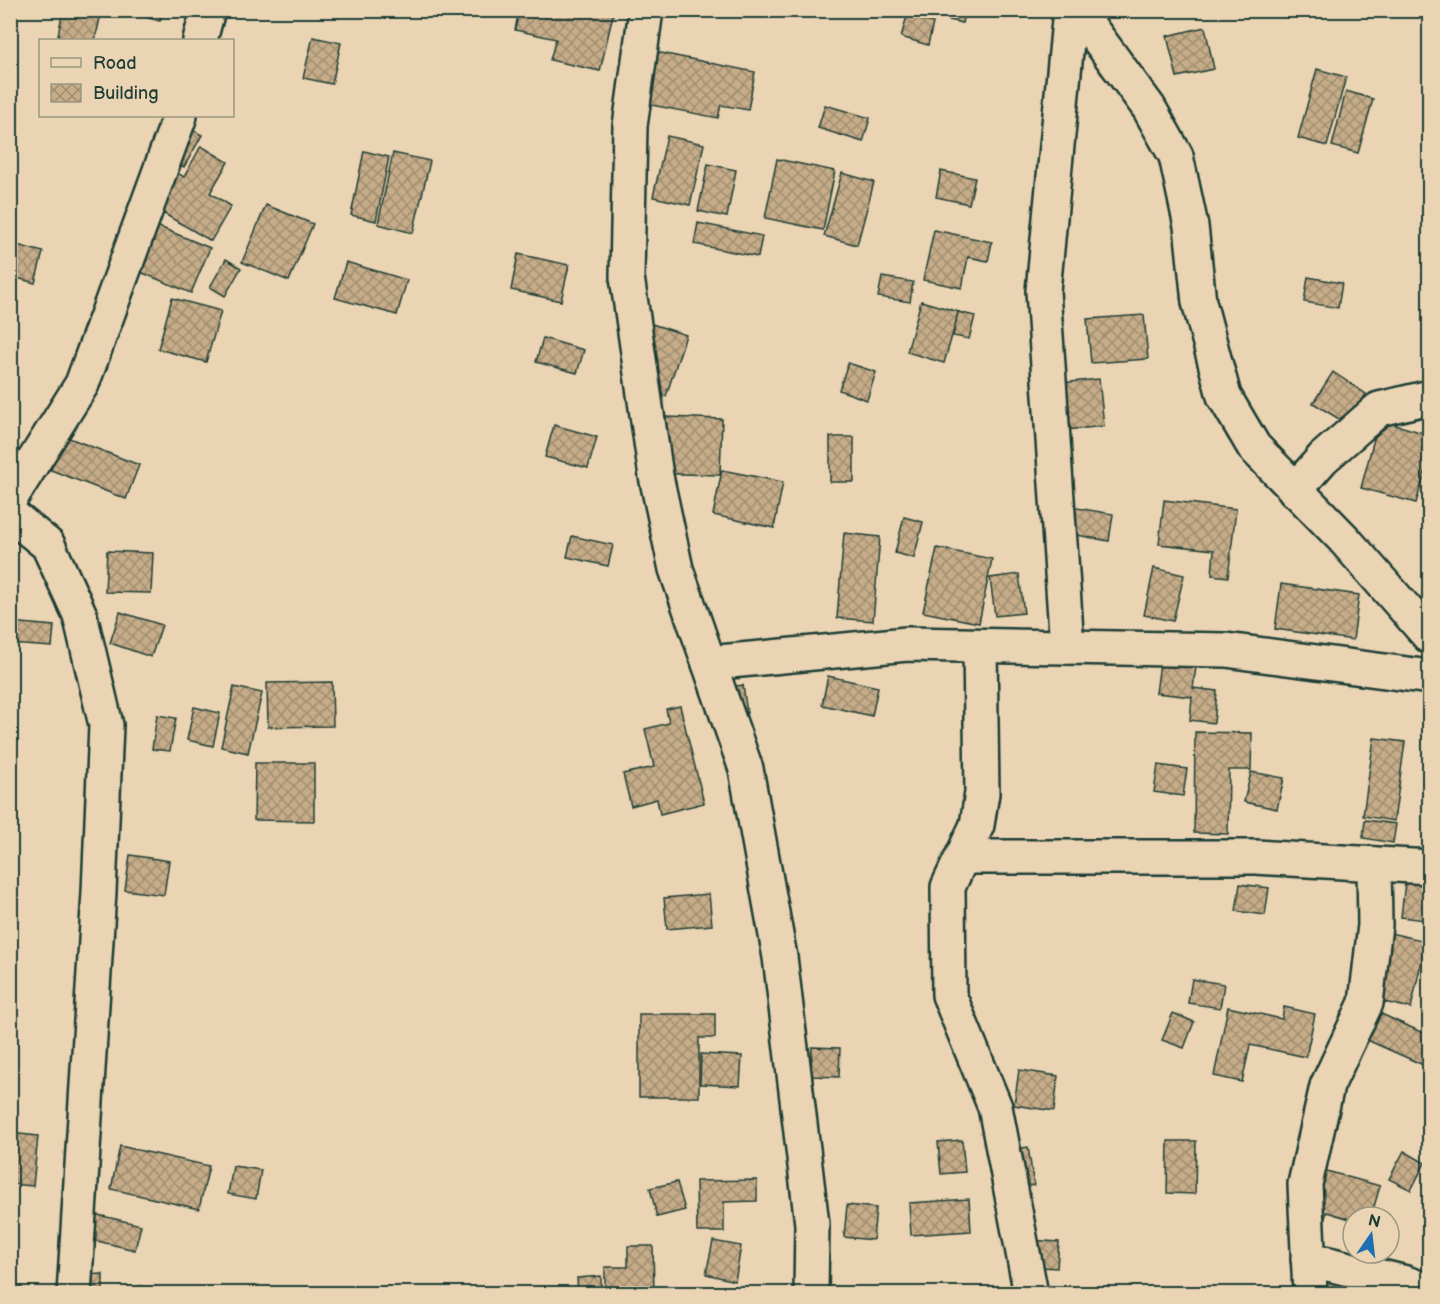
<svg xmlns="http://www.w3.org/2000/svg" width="1440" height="1304" font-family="'Balsamiq Sans',sans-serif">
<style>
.building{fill:url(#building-cross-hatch);stroke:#1f3d34;stroke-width:1.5}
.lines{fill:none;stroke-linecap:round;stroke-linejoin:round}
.minor-casing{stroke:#1f3d34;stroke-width:38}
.minor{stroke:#ead4b3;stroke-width:33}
</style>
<defs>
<pattern id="building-cross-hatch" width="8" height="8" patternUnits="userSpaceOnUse" patternTransform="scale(1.5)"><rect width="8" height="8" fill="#c6ac88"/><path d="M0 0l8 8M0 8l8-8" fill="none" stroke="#a08d70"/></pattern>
</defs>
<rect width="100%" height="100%" fill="#ead4b3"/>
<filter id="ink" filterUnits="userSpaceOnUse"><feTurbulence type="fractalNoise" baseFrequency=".0167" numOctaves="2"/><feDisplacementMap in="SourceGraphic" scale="12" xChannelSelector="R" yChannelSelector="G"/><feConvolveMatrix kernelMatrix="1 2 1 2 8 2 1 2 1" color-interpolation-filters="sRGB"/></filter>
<g filter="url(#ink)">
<g class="building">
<path d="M63 10H85L101 14 95 40H57Z"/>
<path d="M119 10H163L160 21Z"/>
<path d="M519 10H614L600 71 550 60 556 39 515 30Z"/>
<path d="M907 10H965L962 23Z"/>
<path d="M907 16 933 23 928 45 901 37Z"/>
<path d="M1205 27 1214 69 1177 77 1167 36Z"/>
<path d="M313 37 341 43 332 84 303 78Z"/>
<path d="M656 52 755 72 748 110 721 105 718 118 646 104Z"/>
<path d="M1317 69 1346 77 1327 146 1298 138Z"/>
<path d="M1346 91 1373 99 1358 153 1332 146Z"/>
<path d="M825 105 870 118 863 142 818 128Z"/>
<path d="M177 122 202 135 184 167 159 154Z"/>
<path d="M667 136 704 144 690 205 653 197Z"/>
<path d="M201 146 228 162 210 193 231 206 211 241 140 200 161 163 184 177Z"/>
<path d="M364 151 389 157 376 221 351 215Z"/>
<path d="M393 153 430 161 413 233 378 224Z"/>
<path d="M777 159 835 171 823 230 765 218Z"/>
<path d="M708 164 736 170 727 217 698 211Z"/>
<path d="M941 171 975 178 969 204 936 197Z"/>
<path d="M842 173 874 182 857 245 824 236Z"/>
<path d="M266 205 313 224 289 281 242 262Z"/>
<path d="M145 221 210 248 191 293 126 266Z"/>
<path d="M698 223 762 236 758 257 694 244Z"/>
<path d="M934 230 992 242 988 261 968 257 962 288 923 280Z"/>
<path d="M10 243 43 252 35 283 10 276Z"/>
<path d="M518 254 569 265 561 301 511 290Z"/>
<path d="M226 259 241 268 225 296 210 287Z"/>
<path d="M346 262 407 280 397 315 335 298Z"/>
<path d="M882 277 913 282 910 302 878 297Z"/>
<path d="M1308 277 1342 283 1338 308 1304 302Z"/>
<path d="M172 298 221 311 206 362 158 349Z"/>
<path d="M921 301 959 312 944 363 907 352Z"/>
<path d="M958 312 975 316 969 339 953 336Z"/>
<path d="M1144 315 1148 359 1091 363 1087 319Z"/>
<path d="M649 323 686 335 666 396 629 384Z"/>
<path d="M543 338 584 350 577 373 536 362Z"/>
<path d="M848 363 876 372 867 400 839 390Z"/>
<path d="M1333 372 1366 394 1347 424 1313 403Z"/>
<path d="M1099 379 1104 426 1048 432 1042 385Z"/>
<path d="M640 416 722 419 720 475 638 473Z"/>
<path d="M1379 420 1430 435V455L1416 503 1361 488Z"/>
<path d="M554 425 597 437 588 468 545 457Z"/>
<path d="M64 436 139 465 126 499 51 470Z"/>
<rect x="830" y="437" width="24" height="45"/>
<path d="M722 470 783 482 774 528 713 515Z"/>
<path d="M1164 500 1236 509 1228 577 1212 575 1214 550 1159 544Z"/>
<path d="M1071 507 1113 514 1109 541 1066 533Z"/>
<path d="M904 517 923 522 914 558 895 553Z"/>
<path d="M844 533 880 537 873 621 837 618Z"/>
<path d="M572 536 613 545 608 566 567 557Z"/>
<path d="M937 548 992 559 979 623 923 612Z"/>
<path d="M107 551 153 553 151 593 105 592Z"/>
<path d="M1154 568 1184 575 1173 621 1144 615Z"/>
<path d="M1019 574 1024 613 995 616 990 578Z"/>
<path d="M1281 584 1359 595 1353 640 1275 629Z"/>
<path d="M120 612 162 625 151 657 110 643Z"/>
<path d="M10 622 54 626 52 647 10 644Z"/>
<path d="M1160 663 1196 667 1193 688 1217 691 1214 723 1190 720 1192 697 1156 693Z"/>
<path d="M828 676 878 687 872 716 822 705Z"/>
<path d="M332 682 333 726 268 727 267 683Z"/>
<path d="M743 685 747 713 719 717 715 689Z"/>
<path d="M234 687 262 693 248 753 221 747Z"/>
<path d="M680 706 704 803 660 814 657 799 631 806 623 774 654 767 645 729 669 723 666 709Z"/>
<path d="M194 707 220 713 213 746 187 740Z"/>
<path d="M157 715 176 718 170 751 152 749Z"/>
<path d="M1195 732 1252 733 1251 770H1229L1228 834 1194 833Z"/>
<path d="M1374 738 1405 742 1394 821 1363 816Z"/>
<path d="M255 763H314V821L254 820Z"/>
<path d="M1158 765 1187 769 1183 796 1154 792Z"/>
<path d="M1251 772 1284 778 1277 809 1244 802Z"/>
<path d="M1365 820 1396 824 1393 843 1363 838Z"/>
<path d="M130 855 169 861 164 895 125 890Z"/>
<path d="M1405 882 1429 884 1425 920 1401 917Z"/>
<path d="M1240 884 1269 888 1265 915 1236 911Z"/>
<path d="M709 894 712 925 667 929 664 898Z"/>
<path d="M1381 931 1426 941 1411 1008 1366 998Z"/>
<path d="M1192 979 1224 984 1220 1008 1188 1003Z"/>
<path d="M1228 1007 1282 1019 1284 1007 1315 1014 1306 1057 1250 1045 1242 1082 1214 1076Z"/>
<path d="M1377 1012 1430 1036V1068L1365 1039Z"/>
<path d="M1173 1013 1194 1022 1184 1048 1162 1040Z"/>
<path d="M639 1014H715V1038H699V1097H639Z"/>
<path d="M10 1043 16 1044 13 1064H10Z"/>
<path d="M812 1047 840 1048 839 1077 811 1076Z"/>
<path d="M701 1054 742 1056 740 1086 700 1084Z"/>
<path d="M1019 1070 1058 1076 1054 1111 1014 1105Z"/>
<path d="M10 1133 38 1136 33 1186 10 1184Z"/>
<path d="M962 1140 965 1172 941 1174 938 1142Z"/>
<path d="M1168 1141H1196L1195 1194 1167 1193Z"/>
<path d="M120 1146 209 1166 199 1209 111 1189Z"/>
<path d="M1028 1147 1034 1185 1006 1189 1000 1151Z"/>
<path d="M1404 1151 1425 1163 1411 1190 1389 1179Z"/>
<path d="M233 1166 261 1170 256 1199 228 1194Z"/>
<path d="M1309 1166 1380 1186 1371 1217H1353V1220L1327 1212 1320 1232Z"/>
<path d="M757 1180V1201L724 1202V1232H697L696 1181Z"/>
<path d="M677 1182 685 1210 657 1217 650 1188Z"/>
<path d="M969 1199 971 1231 911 1235 909 1203Z"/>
<path d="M847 1205 876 1208 873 1240 844 1237Z"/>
<path d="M81 1211 141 1225 135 1250 76 1236Z"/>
<path d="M1012 1239 1059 1242 1057 1268 1010 1265Z"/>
<path d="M713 1241 741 1246 735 1281 706 1274Z"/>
<path d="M628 1246H653L654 1294H605V1267H628Z"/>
<path d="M103 1274V1294H75V1275Z"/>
<path d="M601 1276V1294H578L577 1278Z"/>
<path d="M139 1286 172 1290V1294H138Z"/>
<path d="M10 1287H22L21 1294H10Z"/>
<path d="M1341 1287 1357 1294H1339Z"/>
</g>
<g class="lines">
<defs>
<g id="minor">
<path d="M646 10 630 126 627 277 656 476 676 569 746 769 780 957 812 1224 811 1294"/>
<path d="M1077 10 1149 108 1176 156 1191 226 1199 302 1224 396 1254 447 1343 538 1430 637"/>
<path d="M200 40 208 10"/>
<path d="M1295 490 1323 458 1379 409 1430 397"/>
<path d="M10 499 82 384 180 116"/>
<path d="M10 514 48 545 80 615 106 725 99 892 74 1294"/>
<path d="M980 646 982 793 977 825 948 887 949 995 995 1107 1031 1294"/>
<path d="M1067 647 1043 291 1070 10"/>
<path d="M709 663 907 644 1226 650 1430 677"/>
<path d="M962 857H1255L1430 867"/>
<path d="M1308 1259 1406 1283 1430 1292"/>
<path d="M1310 1294 1305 1184 1327 1086 1366 1003 1375 925 1374 864"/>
</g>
</defs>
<use href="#minor" class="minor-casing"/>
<use href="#minor" class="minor"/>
</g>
</g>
<rect width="1440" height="1304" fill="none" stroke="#ead4b3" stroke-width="36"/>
<rect x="18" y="18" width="1404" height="1268" fill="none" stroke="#1f3d34" stroke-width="2" filter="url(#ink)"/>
<rect x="39" y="39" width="195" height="78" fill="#ead4b3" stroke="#999880" stroke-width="1.5"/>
<rect x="51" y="58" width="30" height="9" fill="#ead4b3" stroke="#999880" stroke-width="1.5"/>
<text x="93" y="69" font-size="18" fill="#1f3d34">Road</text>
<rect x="51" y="84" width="30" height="18" fill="url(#building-cross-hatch)" stroke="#999880" stroke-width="1.5"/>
<text x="93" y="99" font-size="18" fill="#1f3d34">Building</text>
<g transform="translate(1371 1235) rotate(14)"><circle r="28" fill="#ead4b3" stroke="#999880" stroke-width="1.5"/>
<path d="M0-4.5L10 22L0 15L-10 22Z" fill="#1f6fb2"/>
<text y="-9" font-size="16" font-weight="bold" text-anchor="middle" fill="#1f3d34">N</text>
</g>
</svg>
